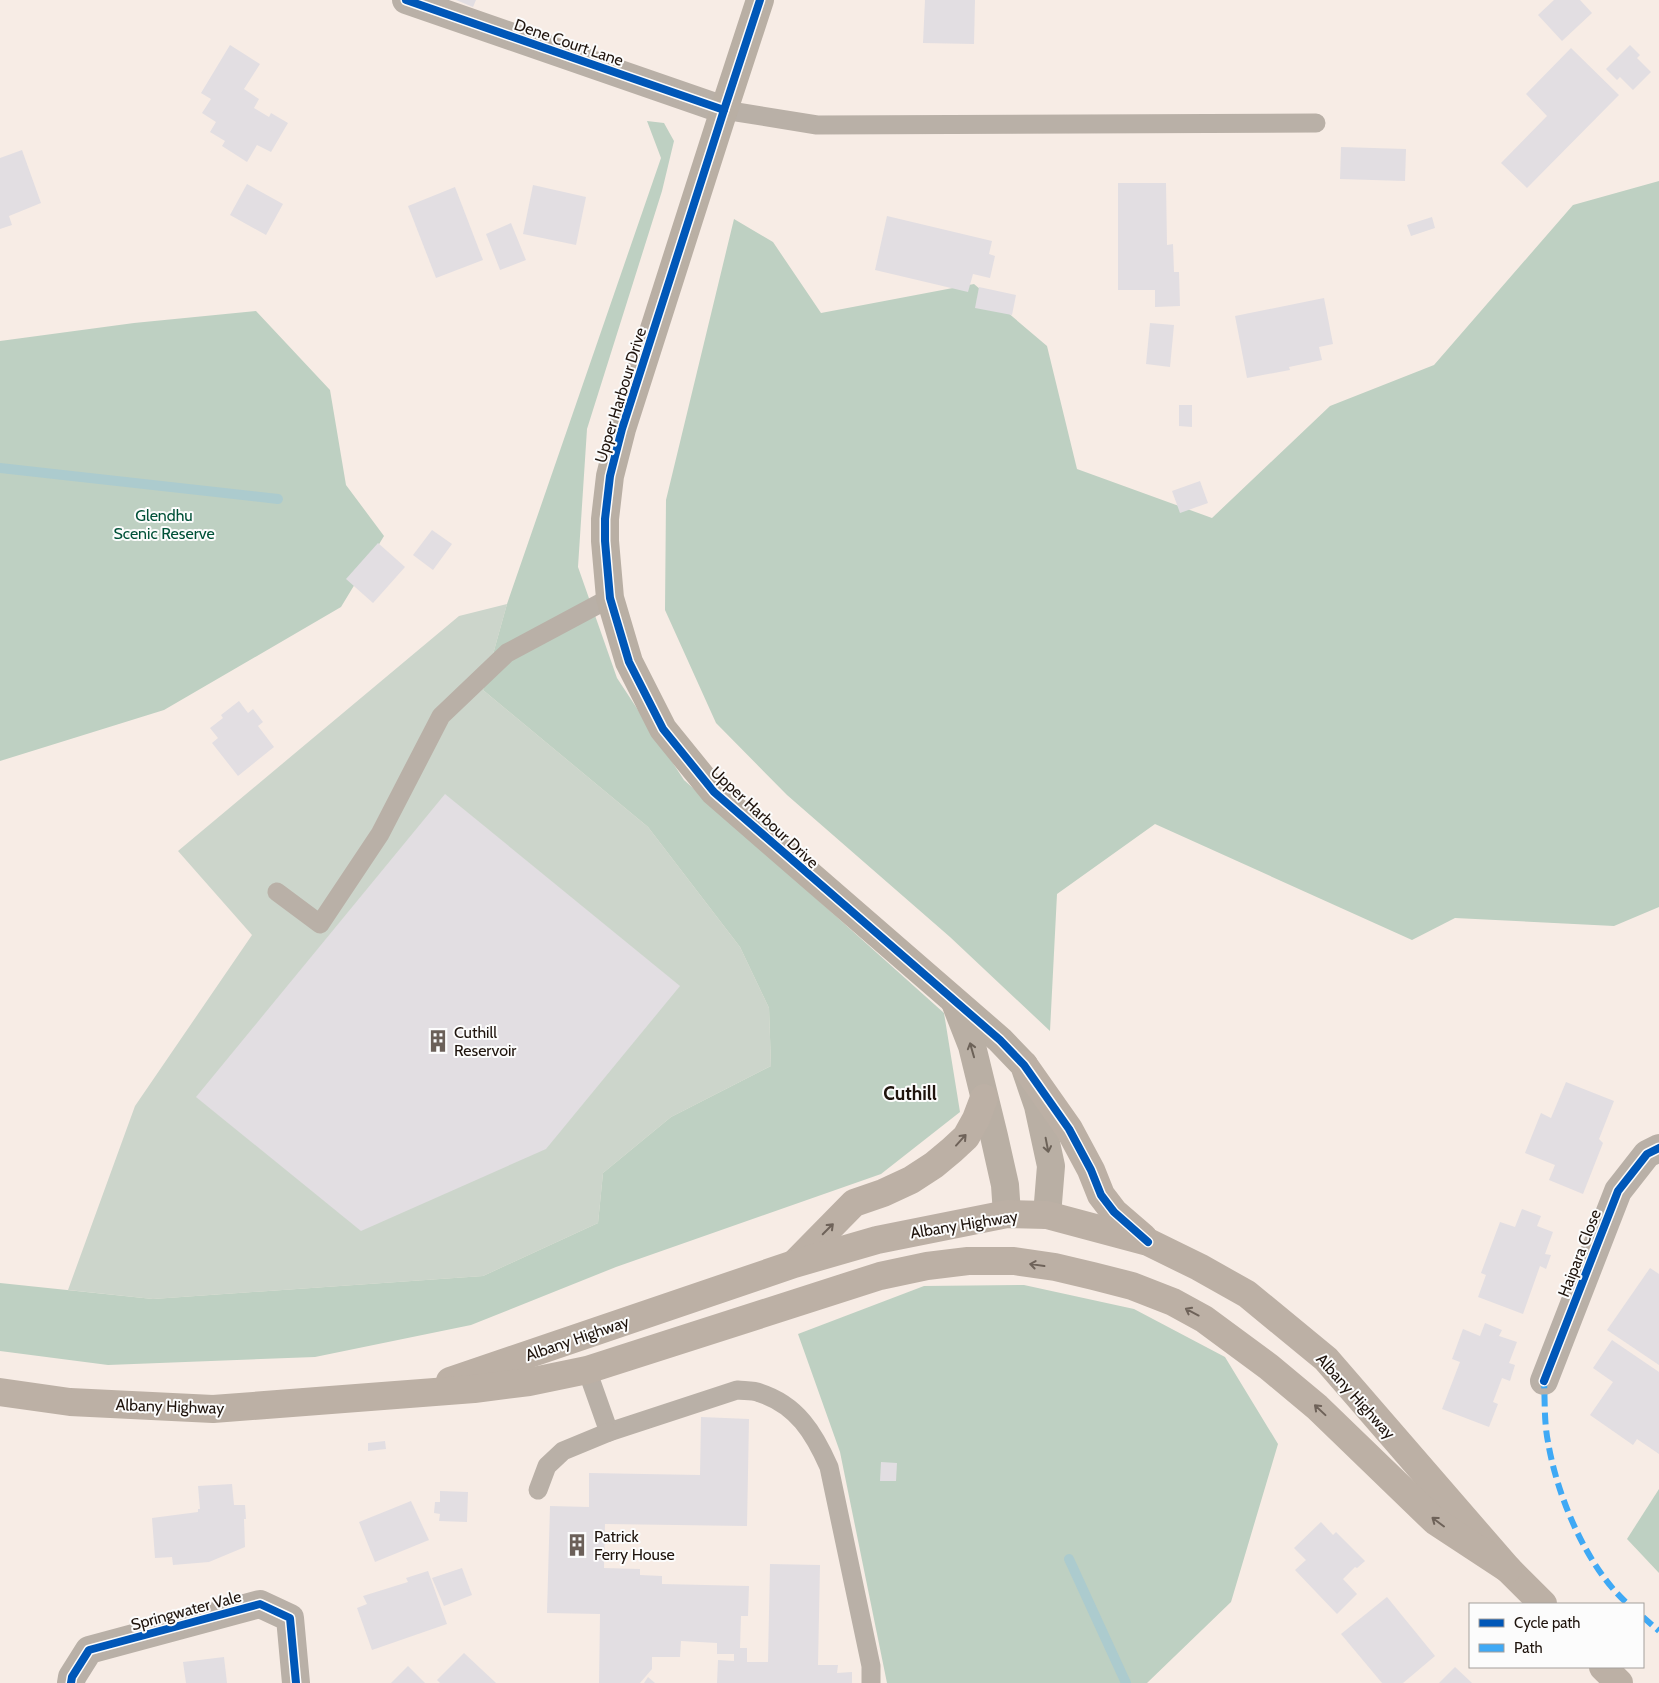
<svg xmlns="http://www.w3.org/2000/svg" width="1659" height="1683" font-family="Cabin,sans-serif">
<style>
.green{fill:#ccd5cb}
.forest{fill:#bed0c2}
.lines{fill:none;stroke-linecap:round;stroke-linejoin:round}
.stream{stroke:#accbce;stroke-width:10}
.building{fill:#e2dee2}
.service{stroke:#b9b0a7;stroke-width:19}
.minor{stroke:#b9b0a7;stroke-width:28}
.secondary{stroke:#b9afa4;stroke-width:28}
.primary{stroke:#bcb0a5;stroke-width:28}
.quiet{stroke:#3fa9f5;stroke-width:6;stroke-dasharray:12 6;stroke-linecap:butt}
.cycleway-casing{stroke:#fcfcfc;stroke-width:11}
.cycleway{stroke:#0057b8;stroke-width:8}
.oneway{stroke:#6c6258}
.oneway2{stroke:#6e6259}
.labels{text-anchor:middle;stroke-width:4;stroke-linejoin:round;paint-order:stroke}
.street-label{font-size:16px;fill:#1f140d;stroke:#fcfcfc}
.park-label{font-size:16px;fill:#005138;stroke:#fcfcfc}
.poi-label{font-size:16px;fill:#1f140d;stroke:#fcfcfc;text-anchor:start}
.quarter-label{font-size:19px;font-weight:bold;fill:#1f140d;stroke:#fcfcfc}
</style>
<rect width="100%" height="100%" fill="#f7ece5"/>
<path class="green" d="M507 604 483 690 648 827 740 947 769 1008 771 1066 671 1117 603 1173 598 1223 483 1276 153 1299 68 1290 135 1106 252 935 178 851 459 616Z"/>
<g class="forest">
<path d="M647 121 664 123 674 141 662 191 587 429 578 567 617 678 684 780 944 1013 960 1112 881 1174 616 1267 471 1325 315 1357 108 1365 0 1351V1283L153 1299 483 1276 598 1223 603 1173 671 1117 771 1066 769 1008 740 947 648 827 483 690 507 604 661 158Z"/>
<path d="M1659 181V907L1614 926 1455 918 1412 940 1155 824 1057 894 1050 1031 950 937 787 795 716 723 665 610 666 500 734 219 773 242 821 313 974 284 1047 346 1077 469 1212 518 1330 406 1434 365 1573 205Z"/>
<path d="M256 311 330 390 346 485 384 536 341 607 164 710 0 761V341L134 323Z"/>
<path d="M1024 1285 1134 1309 1225 1357 1278 1444 1231 1602 1147 1683H887L840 1452 798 1334 924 1286Z"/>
<path d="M1659 1489V1573L1627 1539Z"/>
</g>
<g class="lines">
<g class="stream">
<path d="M0 468 278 499"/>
<path d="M1069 1559 1126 1683"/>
</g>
</g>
<g class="building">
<path d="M456 0H476L473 7Z"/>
<path d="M925 0H975L974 44 923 43Z"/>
<path d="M1554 0H1580L1592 13 1562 41 1538 15Z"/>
<path d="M230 45 260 64 244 89 259 99 254 108 269 117 271 113 288 123 271 152 257 145 247 162 222 146 225 141 210 132 216 122 202 113 211 99 201 93Z"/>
<path d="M1630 45 1640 55 1637 58 1651 72 1633 90 1620 77 1617 80 1606 69Z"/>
<path d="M1571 48 1619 95 1527 188 1501 163 1547 116 1526 94Z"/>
<path d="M1341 147 1406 149 1405 181 1340 179Z"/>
<path d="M22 150 41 203 9 216 12 225 0 229V158Z"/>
<path d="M1118 183H1166L1167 245 1173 244 1174 272H1179L1180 306 1155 307V290H1118Z"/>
<path d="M247 184 283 204 266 235 230 215Z"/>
<path d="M533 185 586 197 576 245 523 234Z"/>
<path d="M455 187 483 260 436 278 408 206Z"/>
<path d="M887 216 992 241 989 254 995 256 990 278 973 274 968 292 875 270Z"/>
<path d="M1432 217 1435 228 1411 236 1407 225Z"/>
<path d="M511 223 526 260 500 270 486 234Z"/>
<path d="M979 287 1016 295 1012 315 975 308Z"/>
<path d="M1324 298 1333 344 1319 347 1322 360 1289 367 1290 370 1247 378 1235 316Z"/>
<path d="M1150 323 1174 325 1170 367 1146 364Z"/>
<path d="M1179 405H1192V427L1179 426Z"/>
<path d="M1200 481 1208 503 1180 513 1172 491Z"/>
<path d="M432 530 452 544 433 570 413 555Z"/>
<path d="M378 543 405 567 373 603 346 579Z"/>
<path d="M239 701 248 713 253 709 263 722 258 726 274 747 238 776 212 743 218 738 210 728 223 718 221 715Z"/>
<path d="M445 794 680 986 546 1149 361 1231 196 1097Z"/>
<path d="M1566 1082 1614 1101 1599 1139 1603 1143 1583 1194 1549 1180 1555 1165 1525 1153 1541 1113 1551 1118Z"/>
<path d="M1522 1209 1541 1216 1537 1226 1553 1232 1545 1254 1551 1255 1546 1269 1540 1266 1523 1314 1478 1297 1486 1275 1481 1273 1500 1222 1515 1227Z"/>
<path d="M1650 1268 1659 1274V1365L1607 1330Z"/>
<path d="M1485 1323 1502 1330 1499 1336 1517 1342 1509 1363 1515 1365 1510 1381 1502 1378 1493 1402 1498 1404 1489 1427 1442 1409 1460 1362 1452 1359 1463 1329 1480 1336Z"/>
<path d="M1612 1340 1659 1372V1454L1637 1439 1633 1445 1590 1415 1613 1382 1593 1368Z"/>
<path d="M701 1417 749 1419 747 1526 605 1524 604 1568 640 1569V1575L662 1576V1584L749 1586 748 1616H741L740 1648H747V1662H768L770 1564 820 1565 818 1665H838L837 1673 852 1672V1683H717L718 1660 734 1661V1654H717V1643L681 1641 680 1657H652V1669L640 1683H599L600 1614 547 1613 550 1506 589 1507V1473L700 1475Z"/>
<path d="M385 1441 386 1449 368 1451V1443Z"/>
<path d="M881 1462 897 1463 896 1481H880Z"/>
<path d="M232 1484 234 1505H245L246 1519H244L245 1547 209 1562 173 1565 172 1557 155 1558 152 1518 198 1512V1509H200L198 1486Z"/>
<path d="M440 1491 468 1492 467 1522 439 1521 440 1514 434 1513 435 1502H440Z"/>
<path d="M411 1501 429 1540 375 1562 359 1522Z"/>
<path d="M1321 1522 1333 1535 1336 1532 1365 1561 1357 1568 1355 1567 1343 1579 1357 1594 1337 1614 1295 1570 1306 1560 1294 1548Z"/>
<path d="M462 1568 472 1595 444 1606 432 1578Z"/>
<path d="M428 1571 447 1624 372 1650 357 1608 367 1604 363 1596 408 1582 406 1578Z"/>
<path d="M1387 1597 1435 1656 1403 1683H1382L1341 1634Z"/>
<path d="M464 1653 496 1683H440L437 1680Z"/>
<path d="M224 1657 227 1683H186L183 1662Z"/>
<path d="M408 1666 425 1683H391Z"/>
<path d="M1455 1667 1472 1683H1439Z"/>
<path d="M648 1677 655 1683H644Z"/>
</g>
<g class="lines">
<g class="service">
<path d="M724 110 817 125 1316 123"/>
<path d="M277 892 320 924 380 834 441 716 507 653 610 598"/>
<path d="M587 1370 609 1432 737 1390C744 1391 753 1390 760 1393 797 1405 814 1433 829 1467L871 1666V1683"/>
<path d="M538 1490 547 1466 563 1451 609 1432"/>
</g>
<g class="minor">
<path d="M406 0 724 110"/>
<path d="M1544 1381 1618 1191 1647 1154 1659 1148"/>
<path d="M71 1683 72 1677 89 1650 260 1604 290 1618 296 1683"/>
</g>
<g class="secondary">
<path d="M760 0 724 110 622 429 610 476 605 519V541L610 598 629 662 663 729 714 792 1000 1040 1024 1065 1038 1106 1051 1166 1047 1215"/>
<path d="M956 1005 972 1046 994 1136 1005 1185 1007 1214"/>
</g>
<g class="primary">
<path d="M1024 1065 1069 1129 1091 1170 1101 1195 1114 1212 1143 1237"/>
<path d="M795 1263 854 1203 883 1193 911 1180 934 1165 952 1150 966 1137 976 1119 984 1098"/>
<path d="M450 1381 794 1264 877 1240 1007 1214 1047 1215 1148 1242 1199 1267 1247 1294 1326 1359 1508 1569 1543 1604"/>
<path d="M0 1392 70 1402 213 1409 474 1389 529 1382 587 1370 880 1276 927 1266 968 1261H1014L1055 1267 1093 1276 1132 1286 1173 1302 1204 1319 1269 1367 1317 1407 1435 1521 1508 1569"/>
<path d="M1603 1667 1619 1683"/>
</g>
<g class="quiet">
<path d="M1546 1377 1544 1381C1545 1401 1544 1422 1548 1442 1557 1496 1587 1568 1628 1604"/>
<path d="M1643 1617 1659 1631"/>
</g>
<defs>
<g id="cycleway">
<path d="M406 0 724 110"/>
<path d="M760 0 724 110 622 429 610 476 605 519V541L610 598 629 662 663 729 714 792 1000 1040 1024 1065 1069 1129 1091 1170 1101 1195 1114 1212 1148 1242"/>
<path d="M1544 1381 1618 1191 1647 1154 1659 1148"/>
<path d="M71 1683 72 1677 89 1650 260 1604 290 1618 296 1683"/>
</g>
</defs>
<use href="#cycleway" class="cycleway-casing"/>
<use href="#cycleway" class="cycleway"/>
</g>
<defs><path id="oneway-shaft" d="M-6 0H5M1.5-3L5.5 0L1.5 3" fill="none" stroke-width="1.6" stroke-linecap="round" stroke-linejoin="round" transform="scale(1.25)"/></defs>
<g class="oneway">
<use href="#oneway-shaft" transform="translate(972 1050) rotate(-106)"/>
<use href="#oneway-shaft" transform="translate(1047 1145) rotate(79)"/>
</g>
<g class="oneway2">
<use href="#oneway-shaft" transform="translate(961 1140) rotate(-48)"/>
<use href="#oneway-shaft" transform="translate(828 1229) rotate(-45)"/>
<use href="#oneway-shaft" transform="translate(1037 1265) rotate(-172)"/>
<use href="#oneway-shaft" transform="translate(1192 1312) rotate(-152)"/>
<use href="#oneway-shaft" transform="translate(1320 1410) rotate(-137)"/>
<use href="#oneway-shaft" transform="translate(1438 1522) rotate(-143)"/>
</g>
<defs>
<symbol id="building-bare" viewBox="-9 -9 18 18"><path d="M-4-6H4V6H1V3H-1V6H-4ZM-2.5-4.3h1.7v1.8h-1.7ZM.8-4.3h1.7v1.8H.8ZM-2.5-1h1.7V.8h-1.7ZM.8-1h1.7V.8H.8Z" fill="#6b6059" stroke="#fcfcfc" stroke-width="2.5" paint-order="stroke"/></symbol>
</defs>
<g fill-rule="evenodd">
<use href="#building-bare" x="422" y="1025" width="32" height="32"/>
<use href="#building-bare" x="561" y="1529" width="32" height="32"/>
</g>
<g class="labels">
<g class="street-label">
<text transform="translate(569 42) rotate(19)" y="6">Dene Court Lane</text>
<text transform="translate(620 395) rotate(-73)" y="6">Upper Harbour Drive</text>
<text transform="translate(765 817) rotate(43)" y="6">Upper Harbour Drive</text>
<text transform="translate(964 1224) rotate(-9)" y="6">Albany Highway</text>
<text transform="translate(1579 1253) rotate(-69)" y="6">Haipara Close</text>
<text transform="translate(577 1338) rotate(-19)" y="6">Albany Highway</text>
<text transform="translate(1356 1396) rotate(48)" y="6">Albany Highway</text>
<text transform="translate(170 1406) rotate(2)" y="6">Albany Highway</text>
<text transform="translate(186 1610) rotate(-15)" y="6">Springwater Vale</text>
</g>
<g class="park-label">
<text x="164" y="521">Glendhu<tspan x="164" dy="18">Scenic Reserve</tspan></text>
</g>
<g class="poi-label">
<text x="454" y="1038">Cuthill<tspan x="454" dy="18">Reservoir</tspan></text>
<text x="594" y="1542">Patrick<tspan x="594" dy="18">Ferry House</tspan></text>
</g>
<g class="quarter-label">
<text x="910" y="1100">Cuthill</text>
</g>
</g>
<rect x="1469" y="1603" width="175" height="65" fill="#fcfcfc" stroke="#a49f9c"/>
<rect x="1479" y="1619" width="25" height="8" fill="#0057b8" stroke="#a49f9c"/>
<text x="1514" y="1628" font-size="15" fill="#1f140d">Cycle path</text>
<rect x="1479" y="1644" width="25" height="8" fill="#3fa9f5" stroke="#a49f9c"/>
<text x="1514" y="1653" font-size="15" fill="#1f140d">Path</text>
</svg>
